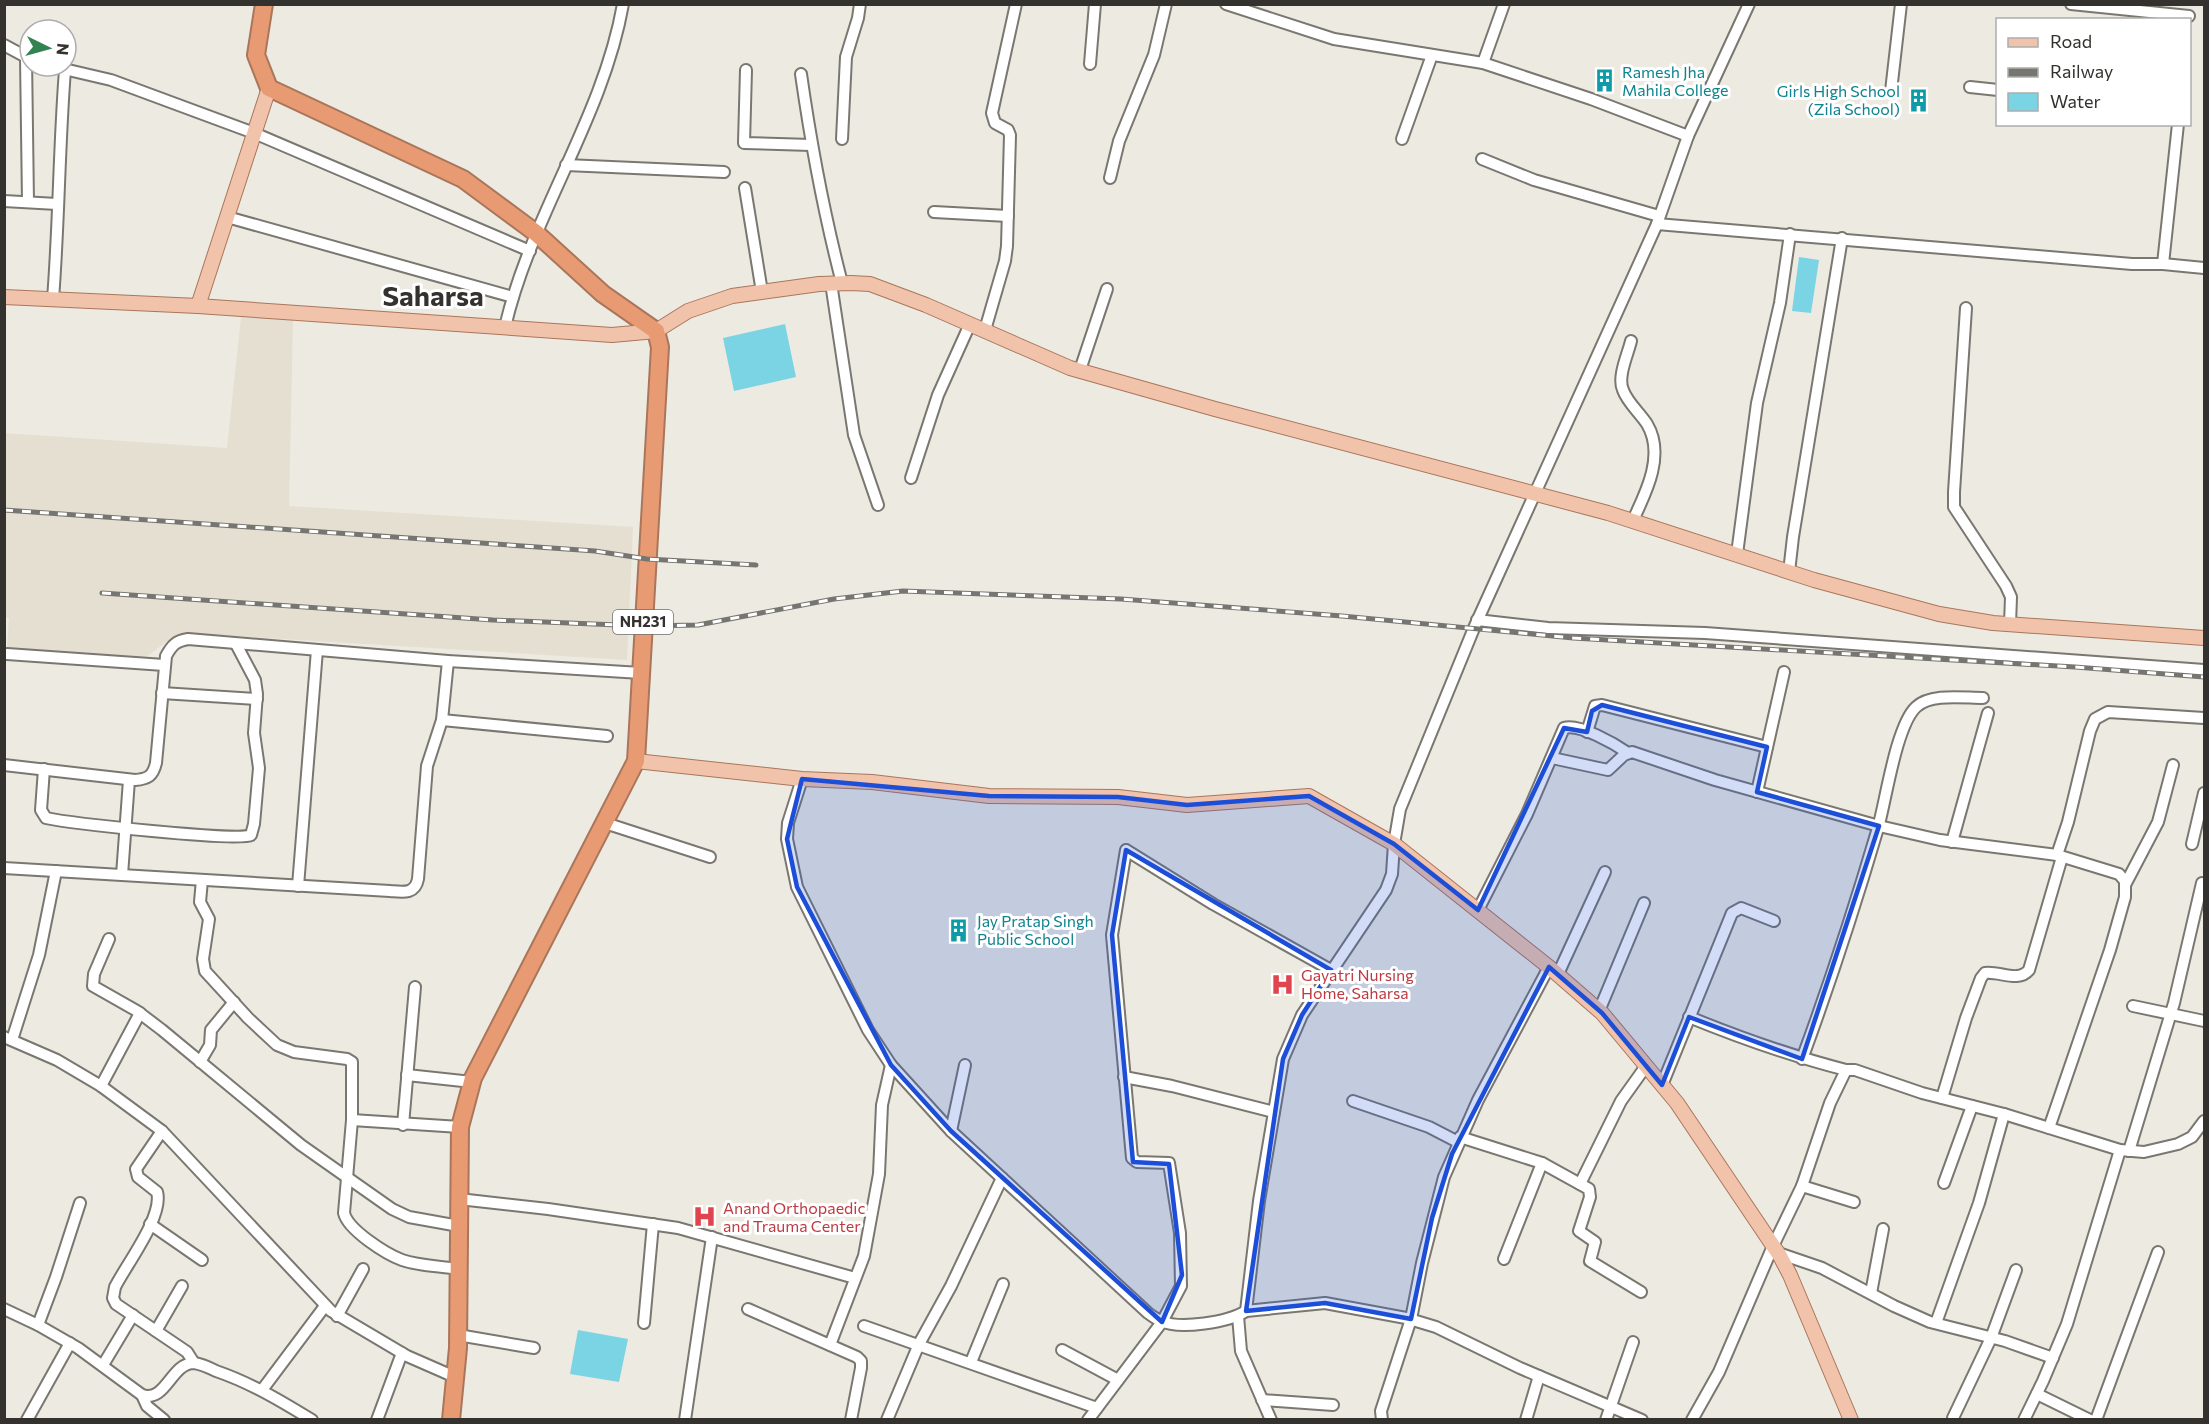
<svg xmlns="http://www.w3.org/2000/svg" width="2209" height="1424" font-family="Commissioner,sans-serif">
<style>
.built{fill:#e5dfd1}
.water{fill:#7bd4e3}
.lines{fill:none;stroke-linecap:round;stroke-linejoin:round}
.minor-casing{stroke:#7a7770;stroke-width:14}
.major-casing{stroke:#a9765b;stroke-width:16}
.highway-casing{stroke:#a9765b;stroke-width:20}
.minor{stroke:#fff;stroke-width:10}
.major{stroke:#f1c3ab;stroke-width:14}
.highway{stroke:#e89b73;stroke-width:16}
.rail-casing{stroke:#767570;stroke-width:5}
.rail{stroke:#fff;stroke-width:3;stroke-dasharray:9;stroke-linecap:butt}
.marked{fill:#1d4ed8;fill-opacity:0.2;stroke:#1d4ed8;stroke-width:4.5;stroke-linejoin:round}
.labels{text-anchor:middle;stroke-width:6;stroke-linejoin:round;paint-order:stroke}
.shield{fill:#fff;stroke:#70706d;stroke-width:1.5}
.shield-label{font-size:15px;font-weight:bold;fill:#33322f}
.culture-label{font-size:16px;fill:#0d838f;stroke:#fff;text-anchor:start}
.health-label{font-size:16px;fill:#be3a42;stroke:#fff;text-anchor:start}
.town-label{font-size:28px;font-weight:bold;fill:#33322f;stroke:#fff}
</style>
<rect width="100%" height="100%" fill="#edeae2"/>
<path class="built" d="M241 317 293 319 289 506 633 527 627 660 184 633 166 642 142 660 7 648 9 618 4 617V433L227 448Z"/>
<g class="water">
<path d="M1799 257 1819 260 1811 313 1792 311Z"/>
<path d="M785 324 796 377 734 391 723 338Z"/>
<path d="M578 1330 628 1339 619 1382 570 1374Z"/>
</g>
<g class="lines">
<defs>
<g id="minor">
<path d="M1226 4 1334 39 1483 63 1591 99 1688 136"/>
<path d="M2071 4 2189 16"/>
<path d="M4 45 30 59"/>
<path d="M26 57 28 202"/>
<path d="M1483 63 1504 4"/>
<path d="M1090 64 1095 4"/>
<path d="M51 66 111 80 254 133 530 251"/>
<path d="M746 70 744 143 811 145"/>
<path d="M801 74C811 144 824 214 842 283"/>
<path d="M1970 87 1998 90"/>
<path d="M1891 91 1901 4"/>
<path d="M842 139 846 57 858 18 860 4"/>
<path d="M1402 139 1432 55"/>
<path d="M1482 159 1534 180 1659 216"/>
<path d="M566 165 724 172"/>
<path d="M1110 178 1119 141 1154 55 1166 4"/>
<path d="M745 188 762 292"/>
<path d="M4 201 57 204"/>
<path d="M934 212 1008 216"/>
<path d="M227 217 513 297"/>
<path d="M1657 224 2132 264H2163L2204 268"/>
<path d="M2163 264 2178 124"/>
<path d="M831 283 854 435 878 505"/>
<path d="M53 299C59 223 59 146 65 70"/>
<path d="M1966 308 1954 492V507L2006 586 2011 597 2010 624"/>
<path d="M505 327C531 215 603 118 623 4"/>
<path d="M985 330 1005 261 1007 246 1010 135 1008 130 995 123 992 113 1016 4"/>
<path d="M1631 341C1628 354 1617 377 1623 390 1627 402 1640 413 1647 424 1665 454 1647 491 1633 520"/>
<path d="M1080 370 1107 289"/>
<path d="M911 478 938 395 970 324"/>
<path d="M1737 554 1757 403 1780 303 1790 234"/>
<path d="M1789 572 1793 537 1842 238"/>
<path d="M1477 620 1548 628 1705 633 2204 670"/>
<path d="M7 654 164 665"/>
<path d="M162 693 257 699"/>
<path d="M442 720 607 736"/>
<path d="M1587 732 1595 706 1602 705 1767 747"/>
<path d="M1552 758 1608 770 1624 755 1632 752 1715 780 1879 826 1940 840 2057 855 2119 874 2125 881V897L2110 950 2049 1128"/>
<path d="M4 765 135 780C148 779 153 776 156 763L166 656C172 645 176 641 188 639L448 661 641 673"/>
<path d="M44 769 41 810 46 818C69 823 238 842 251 835L254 824 259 768 254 733 257 694 255 680 236 644"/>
<path d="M802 779 788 823 787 839 797 887 868 1030 891 1065 951 1131 1148 1313C1152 1316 1156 1319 1161 1321 1180 1330 1229 1322 1246 1311L1259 1201 1283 1059 1302 1015 1386 890 1392 874 1394 844 1400 809 1474 628 1657 224 1688 136 1749 4"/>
<path d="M1757 792 1784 672"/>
<path d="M605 823 710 857"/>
<path d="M1952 842 1988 713"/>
<path d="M2192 844 2204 793"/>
<path d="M2057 855 2068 822 2090 731 2095 719 2108 712 2204 718"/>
<path d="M4 868 390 891C402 892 415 895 418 879L427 766 442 720 448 661"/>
<path d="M122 875 129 780"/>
<path d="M202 880 200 902 209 919 203 959 205 971 248 1018 277 1045 294 1052 347 1059 352 1062V1120L344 1213C348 1230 386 1254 402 1260 419 1266 440 1266 458 1269"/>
<path d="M2125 885 2158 822 2173 765"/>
<path d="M298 886 317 650"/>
<path d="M1478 910 1527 814 1564 728C1579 723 1615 744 1628 753"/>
<path d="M109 939 94 974 93 986 137 1011 162 1030 301 1145 392 1209 409 1217 459 1226"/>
<path d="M1558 974 1605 872"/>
<path d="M2133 1006 2204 1021"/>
<path d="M1599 1011 1644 903"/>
<path d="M1689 1017C1743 1039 1791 1056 1846 1070"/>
<path d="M4 1037 57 1060 101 1086 162 1131 331 1311 407 1356 455 1377"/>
<path d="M12 1040 39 955 56 871"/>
<path d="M1802 1059C1830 983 1855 906 1878 828 1886 800 1896 726 1916 707 1931 693 1963 698 1983 698"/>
<path d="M200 1062 210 1045 211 1030 234 1002"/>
<path d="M407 1075 472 1082"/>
<path d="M1124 1077 1172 1086 1274 1112"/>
<path d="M1662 1085 1732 913 1741 908 1774 921"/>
<path d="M101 1086 140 1013"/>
<path d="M1942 1098 1966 1018 1981 978 1985 973C2000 971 2018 983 2029 970L2062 857"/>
<path d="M1353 1101 1429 1127 1458 1142"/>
<path d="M352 1120 460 1127"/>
<path d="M403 1125 415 987"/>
<path d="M162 1131 136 1169 138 1177 157 1192C164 1216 126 1265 115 1287L113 1298 116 1304 187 1352 194 1363"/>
<path d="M951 1131 965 1065"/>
<path d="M1460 1137 1542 1163 1589 1189 1590 1197 1579 1231 1595 1242 1590 1261 1641 1292"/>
<path d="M2129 1151 2174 1003 2202 883"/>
<path d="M1944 1183 1972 1106"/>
<path d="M1580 1184 1621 1101 1646 1066"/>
<path d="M1802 1186 1854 1202"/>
<path d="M459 1199 548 1209 678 1228 855 1278"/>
<path d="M150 1224 202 1260"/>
<path d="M1778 1253 1822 1268 1894 1306 1930 1322 2005 1341 2053 1358"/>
<path d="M1504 1259 1542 1163"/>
<path d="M1871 1293 1883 1229"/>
<path d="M4 1309 38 1325 78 1348 142 1395C166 1403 171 1363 194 1363 201 1364 210 1368 216 1371 251 1383 281 1401 312 1420"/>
<path d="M748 1309 857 1357 861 1361V1368L851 1420"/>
<path d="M1246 1311 1325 1303 1406 1318 1436 1327 1520 1368 1642 1420"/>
<path d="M337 1316 363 1269"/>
<path d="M1238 1316 1241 1351 1271 1420"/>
<path d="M644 1323 653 1224"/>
<path d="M1936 1323 1979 1203 2004 1114"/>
<path d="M38 1325 56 1277 80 1203"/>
<path d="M864 1326 1097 1408"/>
<path d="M156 1331 182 1286"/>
<path d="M458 1335 534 1348"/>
<path d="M830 1345 864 1256 879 1174 882 1105 891 1065"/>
<path d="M1062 1350 1118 1380"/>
<path d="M971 1362 1003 1284"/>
<path d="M103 1365 133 1315"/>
<path d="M262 1390 325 1306"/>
<path d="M2037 1394 2090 1420"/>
<path d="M142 1395 147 1406 164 1420"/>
<path d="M1262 1400 1333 1405"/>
<path d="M1953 1418 1991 1338 2016 1270"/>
<path d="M27 1420 70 1343"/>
<path d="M377 1420 402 1353"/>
<path d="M685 1420 712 1237"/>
<path d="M887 1420 919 1344 951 1286 1002 1178"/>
<path d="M1088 1420 1162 1322 1181 1286 1180 1233 1169 1163 1137 1162 1132 1158 1112 935 1126 850 1213 904 1331 970"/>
<path d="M1382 1420 1381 1411 1411 1319 1422 1263 1444 1177 1478 1100 1549 967"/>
<path d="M1526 1420 1539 1376"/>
<path d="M1606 1420 1633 1342"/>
<path d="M1692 1420 1719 1372 1773 1246 1802 1186 1830 1103 1846 1070H1855L1922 1093 2004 1114 2120 1150 2144 1152 2178 1144 2192 1137 2204 1121"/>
<path d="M2024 1420 2043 1381 2067 1324 2120 1150"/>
<path d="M2096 1420 2158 1252"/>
</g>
<g id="major">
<path d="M4 297 198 306 612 335 656 331 688 311 732 296 819 284 851 283 870 284 926 305 1070 368 1215 409 1608 513 1814 580 1939 614 1993 623 2204 638"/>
<path d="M198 306 269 88"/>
<path d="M636 761 802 779 872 782 989 796 1118 797 1187 805 1309 796 1394 844 1549 967 1602 1013 1677 1103 1780 1256 1790 1275 1851 1420"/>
</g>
<path id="highway" d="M264 4 256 55 269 88 463 179 536 233 603 294 656 331 660 347 636 761 473 1078 460 1127 458 1348 451 1420"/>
</defs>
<use href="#minor" class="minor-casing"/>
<use href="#major" class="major-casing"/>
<use href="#highway" class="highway-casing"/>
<use href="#minor" class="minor"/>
<use href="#major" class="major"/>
<use href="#highway" class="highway"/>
<defs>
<g id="rail">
<path d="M4 510 595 551 647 559 756 565"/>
<path d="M102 593 493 620 643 626 698 625 834 599 903 591 1121 599 1342 616 1573 638 2075 667 2204 677"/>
</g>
</defs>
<use href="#rail" class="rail-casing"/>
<use href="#rail" class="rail"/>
</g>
<path class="marked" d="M1602 705 1767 747 1757 792 1879 826 1802 1059 1689 1017 1662 1085 1602 1013 1549 967 1452 1154 1432 1218 1411 1319 1325 1303 1246 1311 1283 1059 1302 1015 1331 970 1126 850 1112 935 1133 1162 1169 1164 1182 1275 1162 1322 951 1131 891 1065 797 887 787 839 802 779 989 796 1118 797 1187 805 1309 796 1394 844 1478 910 1564 728 1587 732 1592 711Z"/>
<defs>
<symbol id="building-bare" viewBox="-9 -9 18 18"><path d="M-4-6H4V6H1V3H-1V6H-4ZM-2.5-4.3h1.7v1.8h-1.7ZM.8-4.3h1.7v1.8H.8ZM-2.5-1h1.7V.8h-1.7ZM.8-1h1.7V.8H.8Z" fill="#0f9aa8" stroke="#fff" stroke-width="2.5" paint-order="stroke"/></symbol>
<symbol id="hospital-bare" viewBox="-9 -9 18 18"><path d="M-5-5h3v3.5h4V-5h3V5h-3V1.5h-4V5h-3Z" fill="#e0444e" stroke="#fff" stroke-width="2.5" paint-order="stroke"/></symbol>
</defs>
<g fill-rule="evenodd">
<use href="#building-bare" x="1588" y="64" width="33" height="33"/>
<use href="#building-bare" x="1902" y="84" width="33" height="33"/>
<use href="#building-bare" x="942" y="914" width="33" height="33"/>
<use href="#hospital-bare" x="1266" y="968" width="33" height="33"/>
<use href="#hospital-bare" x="688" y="1200" width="33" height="33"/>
</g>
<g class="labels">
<rect class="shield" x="613" y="610" width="60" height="24" rx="4.5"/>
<g class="shield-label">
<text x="643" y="627">NH231</text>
</g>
<g class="culture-label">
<text x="1622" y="78">Ramesh Jha<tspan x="1622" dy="18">Mahila College</tspan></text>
<text x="1900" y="97" text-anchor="end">Girls High School<tspan x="1900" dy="18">(Zila School)</tspan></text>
<text x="977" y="927">Jay Pratap Singh<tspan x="977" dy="18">Public School</tspan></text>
</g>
<g class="health-label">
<text x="1301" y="981">Gayatri Nursing<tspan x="1301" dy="18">Home, Saharsa</tspan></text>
<text x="723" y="1214">Anand Orthopaedic<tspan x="723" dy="18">and Trauma Center</tspan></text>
</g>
<g class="town-label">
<text x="433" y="306">Saharsa</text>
</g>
</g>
<rect width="2209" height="1424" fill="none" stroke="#33322f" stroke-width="12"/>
<rect x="1996" y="18" width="195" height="108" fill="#ffffff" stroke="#adadac" stroke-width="1.5"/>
<rect x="2008" y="38" width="30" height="9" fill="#f1c3ab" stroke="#adadac" stroke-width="1.5"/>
<text x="2050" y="48" font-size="18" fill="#33322f">Road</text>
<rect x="2008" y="68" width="30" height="9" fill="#767570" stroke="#adadac" stroke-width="1.5"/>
<text x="2050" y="78" font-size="18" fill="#33322f">Railway</text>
<rect x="2008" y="93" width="30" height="18" fill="#7bd4e3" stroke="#adadac" stroke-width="1.5"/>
<text x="2050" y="108" font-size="18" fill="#33322f">Water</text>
<g transform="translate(48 48) rotate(95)"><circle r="28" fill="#ffffff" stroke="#adadac" stroke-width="1.5"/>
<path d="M0-4.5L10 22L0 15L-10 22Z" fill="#338252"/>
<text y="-9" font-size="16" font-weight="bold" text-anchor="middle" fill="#33322f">N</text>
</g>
</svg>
